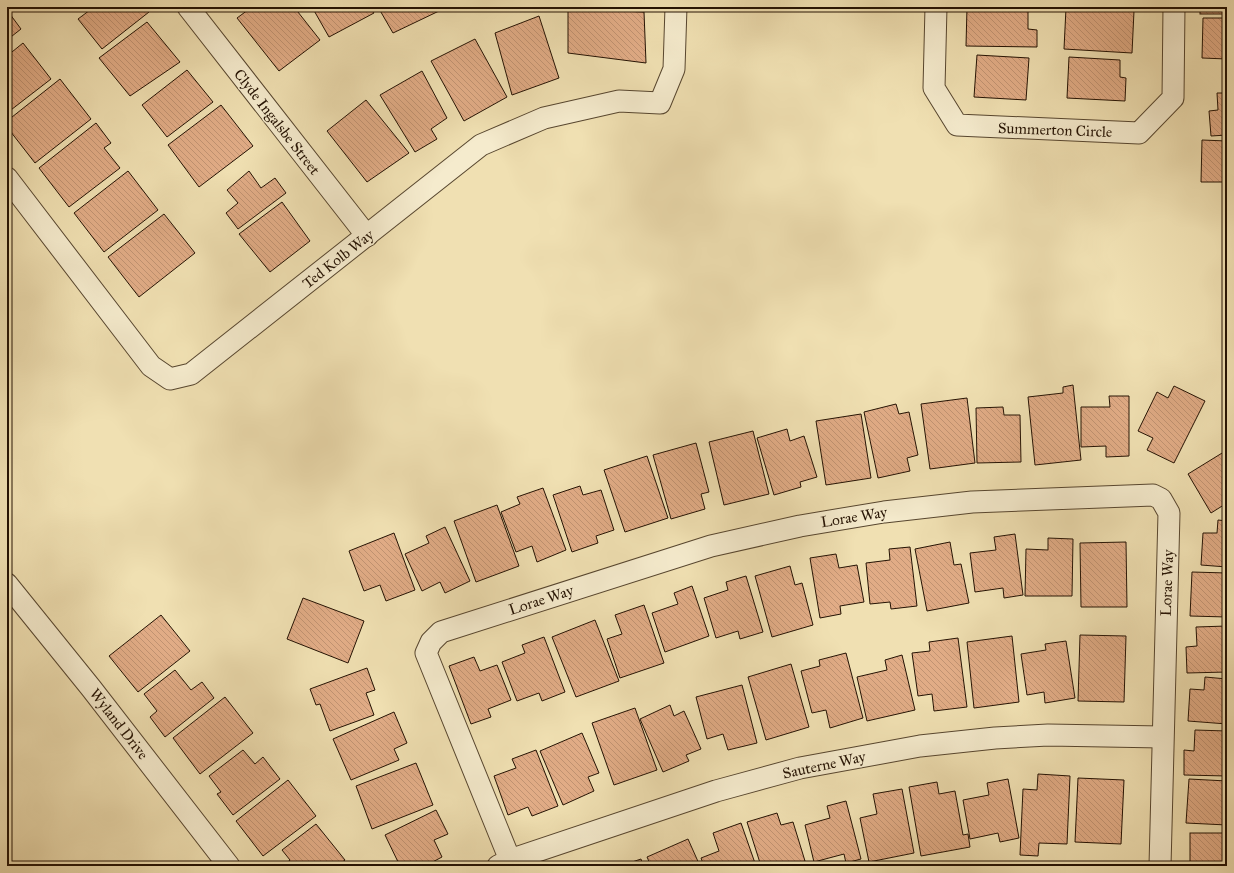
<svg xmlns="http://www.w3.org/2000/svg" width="1234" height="873" font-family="'IM FELL Great Primer',serif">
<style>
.building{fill:url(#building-back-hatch);stroke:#241203}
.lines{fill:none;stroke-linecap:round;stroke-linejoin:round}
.minor-casing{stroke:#57462f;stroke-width:23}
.minor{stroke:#f5ebcd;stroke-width:21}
.labels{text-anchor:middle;stroke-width:3;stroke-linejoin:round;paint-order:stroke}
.street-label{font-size:15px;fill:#241203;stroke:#f5ebcd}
</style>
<defs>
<pattern id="building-back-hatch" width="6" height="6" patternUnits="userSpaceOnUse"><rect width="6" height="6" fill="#e1ac86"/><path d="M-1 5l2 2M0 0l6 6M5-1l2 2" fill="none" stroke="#c19372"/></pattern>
</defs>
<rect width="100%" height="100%" fill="#f0e0b2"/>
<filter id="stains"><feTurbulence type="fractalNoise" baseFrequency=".005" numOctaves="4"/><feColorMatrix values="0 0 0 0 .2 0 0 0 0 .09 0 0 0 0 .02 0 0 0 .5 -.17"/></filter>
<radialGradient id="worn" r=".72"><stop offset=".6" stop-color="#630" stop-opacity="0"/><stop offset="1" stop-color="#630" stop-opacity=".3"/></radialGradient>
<g class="building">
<path d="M94 7H145L149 12 102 49 78 19Z"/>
<path d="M252 7H294L320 40 279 71 237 18Z"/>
<path d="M312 7H370L374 13 329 37Z"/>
<path d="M378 7H437L439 11 393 33Z"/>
<path d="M967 7H1028V29L1037 30V47L966 46Z"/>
<rect x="1200" y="7" width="27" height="7"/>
<path d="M1066 8 1134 11 1132 53 1064 49Z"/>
<path d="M568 9 644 12 646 63 568 53Z"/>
<path d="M7 10 21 29 7 40Z"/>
<path d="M539 16 559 78 512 95 495 33Z"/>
<path d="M1203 18H1227V59L1202 58Z"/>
<path d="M147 22 180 62 130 96 99 58Z"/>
<path d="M475 39 507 97 464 121 431 61Z"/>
<path d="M23 43 51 79 7 113V56Z"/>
<path d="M977 55 1029 58 1026 100 974 97Z"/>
<path d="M1069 57 1120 60V77L1126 78 1125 101 1067 98Z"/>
<path d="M187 70 213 102 167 137 142 105Z"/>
<path d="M422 71 447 118 431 129 437 139 415 152 380 95Z"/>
<path d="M60 79 91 119 35 163 7 127V121Z"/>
<path d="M1217 93H1227V135L1211 136 1209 111 1218 110Z"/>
<path d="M366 100 409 153 367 182 327 131Z"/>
<path d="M221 105 253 146 199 187 168 145Z"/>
<path d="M96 123 111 143 104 148 120 168 69 207 39 168Z"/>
<path d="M1202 140 1227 141V182H1201Z"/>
<path d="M128 171 158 210 104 252 74 213Z"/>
<path d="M249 171 261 188 275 178 286 193 238 229 226 213 238 203 227 190Z"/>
<path d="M282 202 310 241 270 272 239 234Z"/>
<path d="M164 214 195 253 139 297 108 257Z"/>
<path d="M1073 385 1081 460 1035 465 1028 397 1063 393V387Z"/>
<path d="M1174 386 1205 401 1174 463 1147 450 1153 438 1138 431 1157 392 1168 398Z"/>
<path d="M1109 396H1129V456L1106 457V446L1081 447V407H1110Z"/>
<path d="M967 398 975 463 930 469 921 404Z"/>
<path d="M896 404 899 414 909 412 918 455 907 458 910 471 878 478 864 412Z"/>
<path d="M1003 407 1004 415H1020L1021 462 977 463 976 408Z"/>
<path d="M861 414 871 478 826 485 816 421Z"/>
<path d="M787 429 790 441 804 436 817 477 800 482 801 487 774 495 757 438Z"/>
<path d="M753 431 769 494 724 505 709 442Z"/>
<path d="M696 443 709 492 701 494 705 509 671 519 653 455Z"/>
<path d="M1227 450V503L1211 513 1188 474Z"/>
<path d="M647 456 668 518 625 532 604 470Z"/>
<path d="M580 486 583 495 601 490 614 530 596 536 598 543 572 552 553 495Z"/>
<path d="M543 488 566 550 537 562 532 546 516 552 501 512 520 504 517 497Z"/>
<path d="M497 505 519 566 476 582 454 521Z"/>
<path d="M1218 520 1227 521V567L1201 565 1203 533H1217Z"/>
<path d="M445 527 470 581 445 593 440 582 422 591 405 554 429 543 426 536Z"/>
<path d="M394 533 415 590 386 601 380 585 364 591 349 551Z"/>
<path d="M1015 534 1023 595 1004 598 1003 588 975 592 970 553 996 550 994 537Z"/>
<path d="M1048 538 1073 539 1072 596H1025L1026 549 1048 550Z"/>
<path d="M950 542 954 565 961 564 969 603 927 611 915 549Z"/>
<path d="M1126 542 1127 607H1081L1080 543Z"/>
<path d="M910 547 917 606 891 609 890 602 870 604 866 563 890 560 889 549Z"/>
<path d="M836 554 839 568 857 565 864 602 840 606 841 614 820 618 810 558Z"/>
<path d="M790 566 795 585 802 583 813 625 772 637 755 576Z"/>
<path d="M1192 572 1227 573V617L1190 616Z"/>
<path d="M746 576 763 632 740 639 738 631 716 638 704 598 728 590 726 582Z"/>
<path d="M692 586 709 636 665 652 652 613 678 604 674 593Z"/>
<path d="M303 598 364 621 348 663 287 639Z"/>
<path d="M644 605 664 663 620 678 607 639 622 634 615 615Z"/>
<path d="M161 615 190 651 138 692 109 656Z"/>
<path d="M595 620 619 681 576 697 552 637Z"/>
<path d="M1227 626V672L1187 673 1186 647 1197 646 1196 627Z"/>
<path d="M1080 635 1126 636 1124 702 1078 701Z"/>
<path d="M1012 636 1019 702 974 708 967 642Z"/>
<path d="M544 637 565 692 542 701 539 693 517 701 502 662 525 653 522 645Z"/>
<path d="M958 638 967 707 934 711 932 694 918 696 912 653 930 651 929 642Z"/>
<path d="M1066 641 1075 698 1045 703 1044 692 1027 695 1021 654 1046 650 1045 644Z"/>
<path d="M846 653 863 718 830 728 826 710 812 713 801 671 820 666 819 660Z"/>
<path d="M902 655 915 710 867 721 857 677 887 670 885 660Z"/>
<path d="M474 657 480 671 497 665 511 700 488 709 491 717 471 724 449 666Z"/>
<path d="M791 664 809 727 766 740 748 677Z"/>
<path d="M367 668 375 690 366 693 374 715 330 731 320 704 316 705 310 689Z"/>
<path d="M175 670 191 690 202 682 214 698 165 737 150 717 157 711 144 694Z"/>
<path d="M1205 677 1227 679V724L1188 721 1190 689 1204 690Z"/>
<path d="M742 685 757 743 728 750 723 734 707 739 696 697Z"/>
<path d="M225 697 253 733 200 774 173 738Z"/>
<path d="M670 705 674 716 684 711 701 749 686 755 689 761 663 772 640 719Z"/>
<path d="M635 708 657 770 614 785 592 723Z"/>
<path d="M394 712 407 743 394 749 399 760 351 780 333 739Z"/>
<path d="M1195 730 1227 731V776L1184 775V750L1194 751Z"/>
<path d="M582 733 599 773 588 777 594 791 563 805 540 751Z"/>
<path d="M243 750 255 764 263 757 280 779 233 815 217 794 221 792 209 776Z"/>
<path d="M536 750 558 806 532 816 528 807 508 815 494 776 516 768 512 759Z"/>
<path d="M416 763 433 805 372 829 356 786Z"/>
<path d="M1038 774 1070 776 1067 844 1039 843 1038 856 1020 855 1023 789 1037 790Z"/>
<path d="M1078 778 1124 780 1121 844 1075 842Z"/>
<path d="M1008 779 1019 838 1000 842 998 833 970 839 963 800 989 795 987 783Z"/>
<path d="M1189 779 1227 781V825L1186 823Z"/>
<path d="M288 780 316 816 263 856 236 821Z"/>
<path d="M937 782 939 794 955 791 963 835 968 834 970 847 921 856 909 787Z"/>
<path d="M902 789 914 853 869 862 860 818 877 814 873 794Z"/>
<path d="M846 801 861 859 846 863 844 854 814 862 805 825 830 818 827 806Z"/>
<path d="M436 810 448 834 434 840 442 857 425 866H400L385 835Z"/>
<path d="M777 813 781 825 793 822 805 861 788 866H761L747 822Z"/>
<path d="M741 823 756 866H704L701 858 719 851 713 833Z"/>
<path d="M316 824 345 860 337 866H283L290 860 282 850Z"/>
<rect x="1190" y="833" width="37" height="33"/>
<path d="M688 839 700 866H651L647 857Z"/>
<path d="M641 859 643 866H620Z"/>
</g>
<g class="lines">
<defs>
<g id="minor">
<path d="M188 7 367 236"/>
<path d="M936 7 934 88 957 125 1139 133 1173 98 1174 7"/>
<path d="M7 178 151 366 170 379 191 374 481 145 544 118 619 101 660 103 674 69 676 7"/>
<path d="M7 584 91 688 229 866"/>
<path d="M510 860 426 653 431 642 441 632 711 546 800 526 884 512 972 502 1153 495 1161 499 1169 513 1160 866"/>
<path d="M498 866 510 860 716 791 800 768 920 746 995 738 1048 735 1162 737"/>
</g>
</defs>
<use href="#minor" class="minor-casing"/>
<use href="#minor" class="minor"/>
</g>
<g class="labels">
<g class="street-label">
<text transform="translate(277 122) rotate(52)" y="5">Clyde Ingalsbe Street</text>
<text transform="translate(1055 130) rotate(2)" y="5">Summerton Circle</text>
<text transform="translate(338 259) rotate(-38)" y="5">Ted Kolb Way</text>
<text transform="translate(854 517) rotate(-9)" y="5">Lorae Way</text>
<text transform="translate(1167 583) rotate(-88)" y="5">Lorae Way</text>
<text transform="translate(541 600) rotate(-18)" y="5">Lorae Way</text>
<text transform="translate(119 724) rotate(52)" y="5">Wyland Drive</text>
<text transform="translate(824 765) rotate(-12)" y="5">Sauterne Way</text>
</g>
</g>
<rect width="1234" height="873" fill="none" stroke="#f0e0b2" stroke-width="24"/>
<rect x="8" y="8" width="1218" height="857" fill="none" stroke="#241203" stroke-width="2"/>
<rect x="12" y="12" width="1210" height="849" fill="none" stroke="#241203"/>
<rect width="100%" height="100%" filter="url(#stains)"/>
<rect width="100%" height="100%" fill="url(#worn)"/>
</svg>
